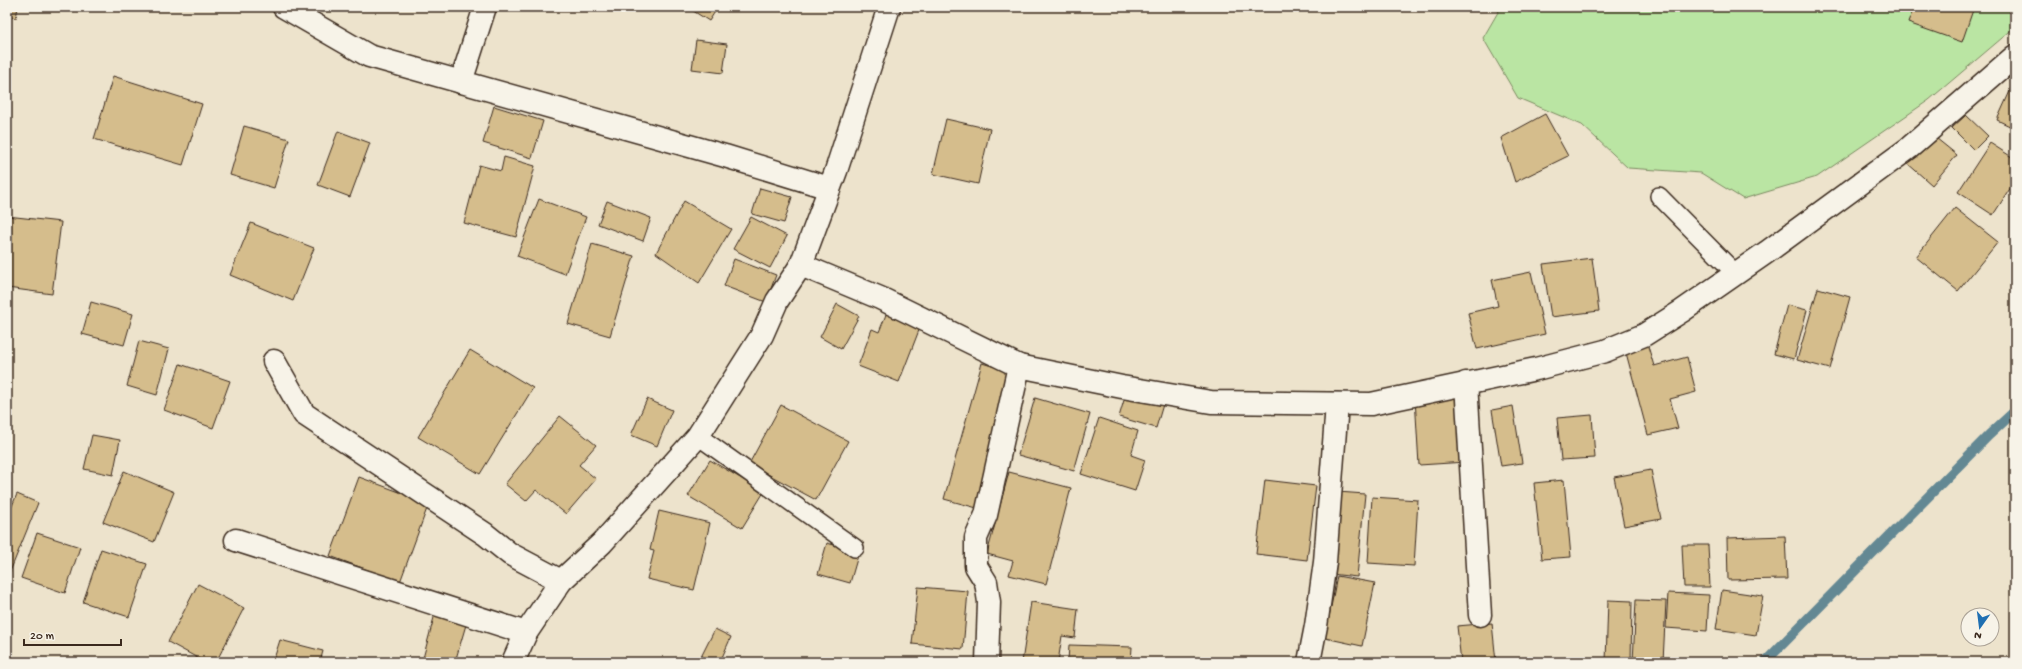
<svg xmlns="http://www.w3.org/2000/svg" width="2022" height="669" font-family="'Gochi Hand',sans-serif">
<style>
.green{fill:#bae5a3;stroke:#7a8860}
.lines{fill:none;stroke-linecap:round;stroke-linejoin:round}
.stream{stroke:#648893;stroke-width:10}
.building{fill:#d5bd8c;stroke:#3b2a1e}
.lane-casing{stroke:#3b2a1e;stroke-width:20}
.street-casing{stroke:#3b2a1e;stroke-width:25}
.lane{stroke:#f7f3e8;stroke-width:17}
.street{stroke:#f7f3e8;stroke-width:22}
</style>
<rect width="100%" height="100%" fill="#ede3cc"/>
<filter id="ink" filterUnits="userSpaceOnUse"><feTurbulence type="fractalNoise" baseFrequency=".025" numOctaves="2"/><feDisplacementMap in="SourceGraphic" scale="8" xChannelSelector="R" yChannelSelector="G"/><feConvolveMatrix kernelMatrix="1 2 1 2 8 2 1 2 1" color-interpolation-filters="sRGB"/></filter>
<g filter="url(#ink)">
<path class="green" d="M1501 7H2015V27L1929 100 1817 177 1743 199 1701 173 1628 168 1582 125 1518 98 1483 38Z"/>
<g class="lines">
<path class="stream" d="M1765 662 1989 435 2015 411"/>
</g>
<g class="building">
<path d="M7 7H18L16 18 7 16Z"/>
<path d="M687 7H718L709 21Z"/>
<path d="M1914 7H1974L1962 42 1908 23Z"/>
<path d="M696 40 727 44 723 73 692 69Z"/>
<path d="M113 76 202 104 183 165 94 139Z"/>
<path d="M2015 80V125L2014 128 1997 120Z"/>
<path d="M494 106 543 121 532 158 483 143Z"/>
<path d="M1545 114 1568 156 1515 182 1501 138Z"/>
<path d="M1966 115 1988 136 1974 150 1952 128Z"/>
<path d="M946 119 990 129 978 184 933 174Z"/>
<path d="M244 126 289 139 274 188 230 175Z"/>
<path d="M338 131 370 143 350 197 318 185Z"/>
<path d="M1931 134 1957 155 1932 185 1907 163Z"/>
<path d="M1990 143 2015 159V181L1993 215 1958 192Z"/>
<path d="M504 157 535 166 516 237 464 223 479 165 501 171Z"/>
<path d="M760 188 792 197 784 223 752 214Z"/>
<path d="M539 199 586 217 565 274 517 256Z"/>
<path d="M607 201 651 218 643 241 598 224Z"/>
<path d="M684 201 731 229 699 283 656 253Z"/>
<path d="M1955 208 1998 242 1958 291 1916 257Z"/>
<path d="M7 216 61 222 52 294 7 288Z"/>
<path d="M751 217 787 236 770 268 733 249Z"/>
<path d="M251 223 314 248 293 301 230 275Z"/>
<path d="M592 244 634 256 610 336 568 324Z"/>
<path d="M1592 258 1599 311 1551 317 1543 264Z"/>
<path d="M734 259 776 275 766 302 724 286Z"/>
<path d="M1531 272 1545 334 1477 349 1468 313 1498 306 1492 280Z"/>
<path d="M1818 288 1850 297 1830 369 1797 360Z"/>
<path d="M91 302 133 314 124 345 82 334Z"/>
<path d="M837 304 859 316 841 349 820 337Z"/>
<path d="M1787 305 1807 310 1794 359 1774 354Z"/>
<path d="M887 312 921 325 899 382 858 366 872 329 879 332Z"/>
<path d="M139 341 169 349 157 395 127 386Z"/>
<path d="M1647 343 1654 366 1687 357 1696 392 1670 399 1678 428 1648 435 1625 349Z"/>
<path d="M470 350 533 388 480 474 418 437Z"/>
<path d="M982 363 1015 373 977 508 944 499Z"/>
<path d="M180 364 230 381 213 428 164 410Z"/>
<path d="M1127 390 1164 401 1156 428 1119 417Z"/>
<path d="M1460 395 1466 462 1419 465 1415 398Z"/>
<path d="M1035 398 1090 414 1074 471 1018 455Z"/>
<path d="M647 399 672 410 657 446 631 435Z"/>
<path d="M7 402 10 405 7 421Z"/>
<path d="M781 405 848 441 816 500 749 464Z"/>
<path d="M1513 406 1522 463 1501 466 1492 410Z"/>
<path d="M1592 415 1595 458 1561 460 1557 418Z"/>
<path d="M560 416 596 445 579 465 596 479 566 514 536 490 526 501 505 484Z"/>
<path d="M1099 418 1138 431 1131 455 1145 460 1135 491 1081 474Z"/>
<path d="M92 435 120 440 113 475 84 469Z"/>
<path d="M710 460 764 492 742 528 688 496Z"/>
<path d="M1651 470 1661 519 1624 526 1614 477Z"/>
<path d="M124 471 174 492 154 542 103 522Z"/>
<path d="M1009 472 1071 488 1046 584 1009 575 1013 561 987 554Z"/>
<path d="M359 477 429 503 400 582 330 556Z"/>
<path d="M1265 480 1316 486 1307 560 1256 554Z"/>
<path d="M1564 480 1571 557 1542 559 1534 483Z"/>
<path d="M1338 492 1365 494 1357 577 1331 574Z"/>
<path d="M17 494 38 503 7 579V518Z"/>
<path d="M1372 497 1418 500 1414 566 1368 563Z"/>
<path d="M659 511 710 523 694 590 647 579 654 551 650 550Z"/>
<path d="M37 533 80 547 65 593 21 578Z"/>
<path d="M1785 536 1787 579 1728 580 1727 538Z"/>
<path d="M827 543 859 552 850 583 818 574Z"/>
<path d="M1682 545H1708L1710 587H1684Z"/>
<path d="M101 549 147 564 129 617 83 602Z"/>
<path d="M1337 576 1375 583 1362 646 1325 638Z"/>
<path d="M198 584 244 608 216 662H205L168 642Z"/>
<path d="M918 587 968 591 963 649 912 644Z"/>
<path d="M1722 590 1763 596 1756 635 1716 629Z"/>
<path d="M1668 593 1709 595 1707 631 1666 628Z"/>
<path d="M1608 600 1632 601 1631 662H1606Z"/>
<path d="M1636 600 1666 601 1663 662H1633Z"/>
<path d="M1031 602 1078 609 1075 638 1062 636 1058 662H1022Z"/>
<path d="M436 610 468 618 455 662H422Z"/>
<path d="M1492 623 1496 662H1461L1457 626Z"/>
<path d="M715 629 731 637 720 662H713L701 657Z"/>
<path d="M280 640 323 651 320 662H273Z"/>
<path d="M1069 645 1132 647 1131 662H1068Z"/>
</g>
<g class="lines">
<defs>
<g id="lane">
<path d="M1659 196 1736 274"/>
<path d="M698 436 855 548"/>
</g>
<g id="street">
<path d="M284 7 369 56 725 156 829 188"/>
<path d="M461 82 485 7"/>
<path d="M801 265 880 298 1019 366 1122 387 1211 402 1371 404 1536 369 1605 351 1644 335 1682 311 1767 252 1909 148 2015 56"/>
<path d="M274 361 304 414 485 534 510 554 561 581"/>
<path d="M1466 383 1480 615"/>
<path d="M236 540 526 633"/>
<path d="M513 662 526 633 561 581 602 543 698 436 762 335 777 301 801 265 836 171 889 7"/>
<path d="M987 662 989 602 986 582 976 566V538L986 515 1019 366"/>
<path d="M1309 662 1316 626 1325 562 1337 404"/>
</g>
</defs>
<use href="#lane" class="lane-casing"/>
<use href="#street" class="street-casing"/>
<use href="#lane" class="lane"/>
<use href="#street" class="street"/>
</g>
</g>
<rect width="2022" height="669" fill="none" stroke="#f7f3e8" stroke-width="24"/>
<rect x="12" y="12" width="1998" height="645" fill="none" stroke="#3b2a1e" stroke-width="1.5" filter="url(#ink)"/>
<g transform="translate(1980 627) rotate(194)"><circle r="19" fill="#f7f3e8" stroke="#aca397"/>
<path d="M0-3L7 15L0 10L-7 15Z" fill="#1f6fb2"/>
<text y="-6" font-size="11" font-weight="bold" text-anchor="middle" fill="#3b2a1e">N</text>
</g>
<path d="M24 639v6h97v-6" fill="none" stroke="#3b2a1e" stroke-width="2"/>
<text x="30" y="639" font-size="12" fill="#3b2a1e" stroke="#f7f3e8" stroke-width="3" paint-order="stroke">20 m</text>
</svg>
